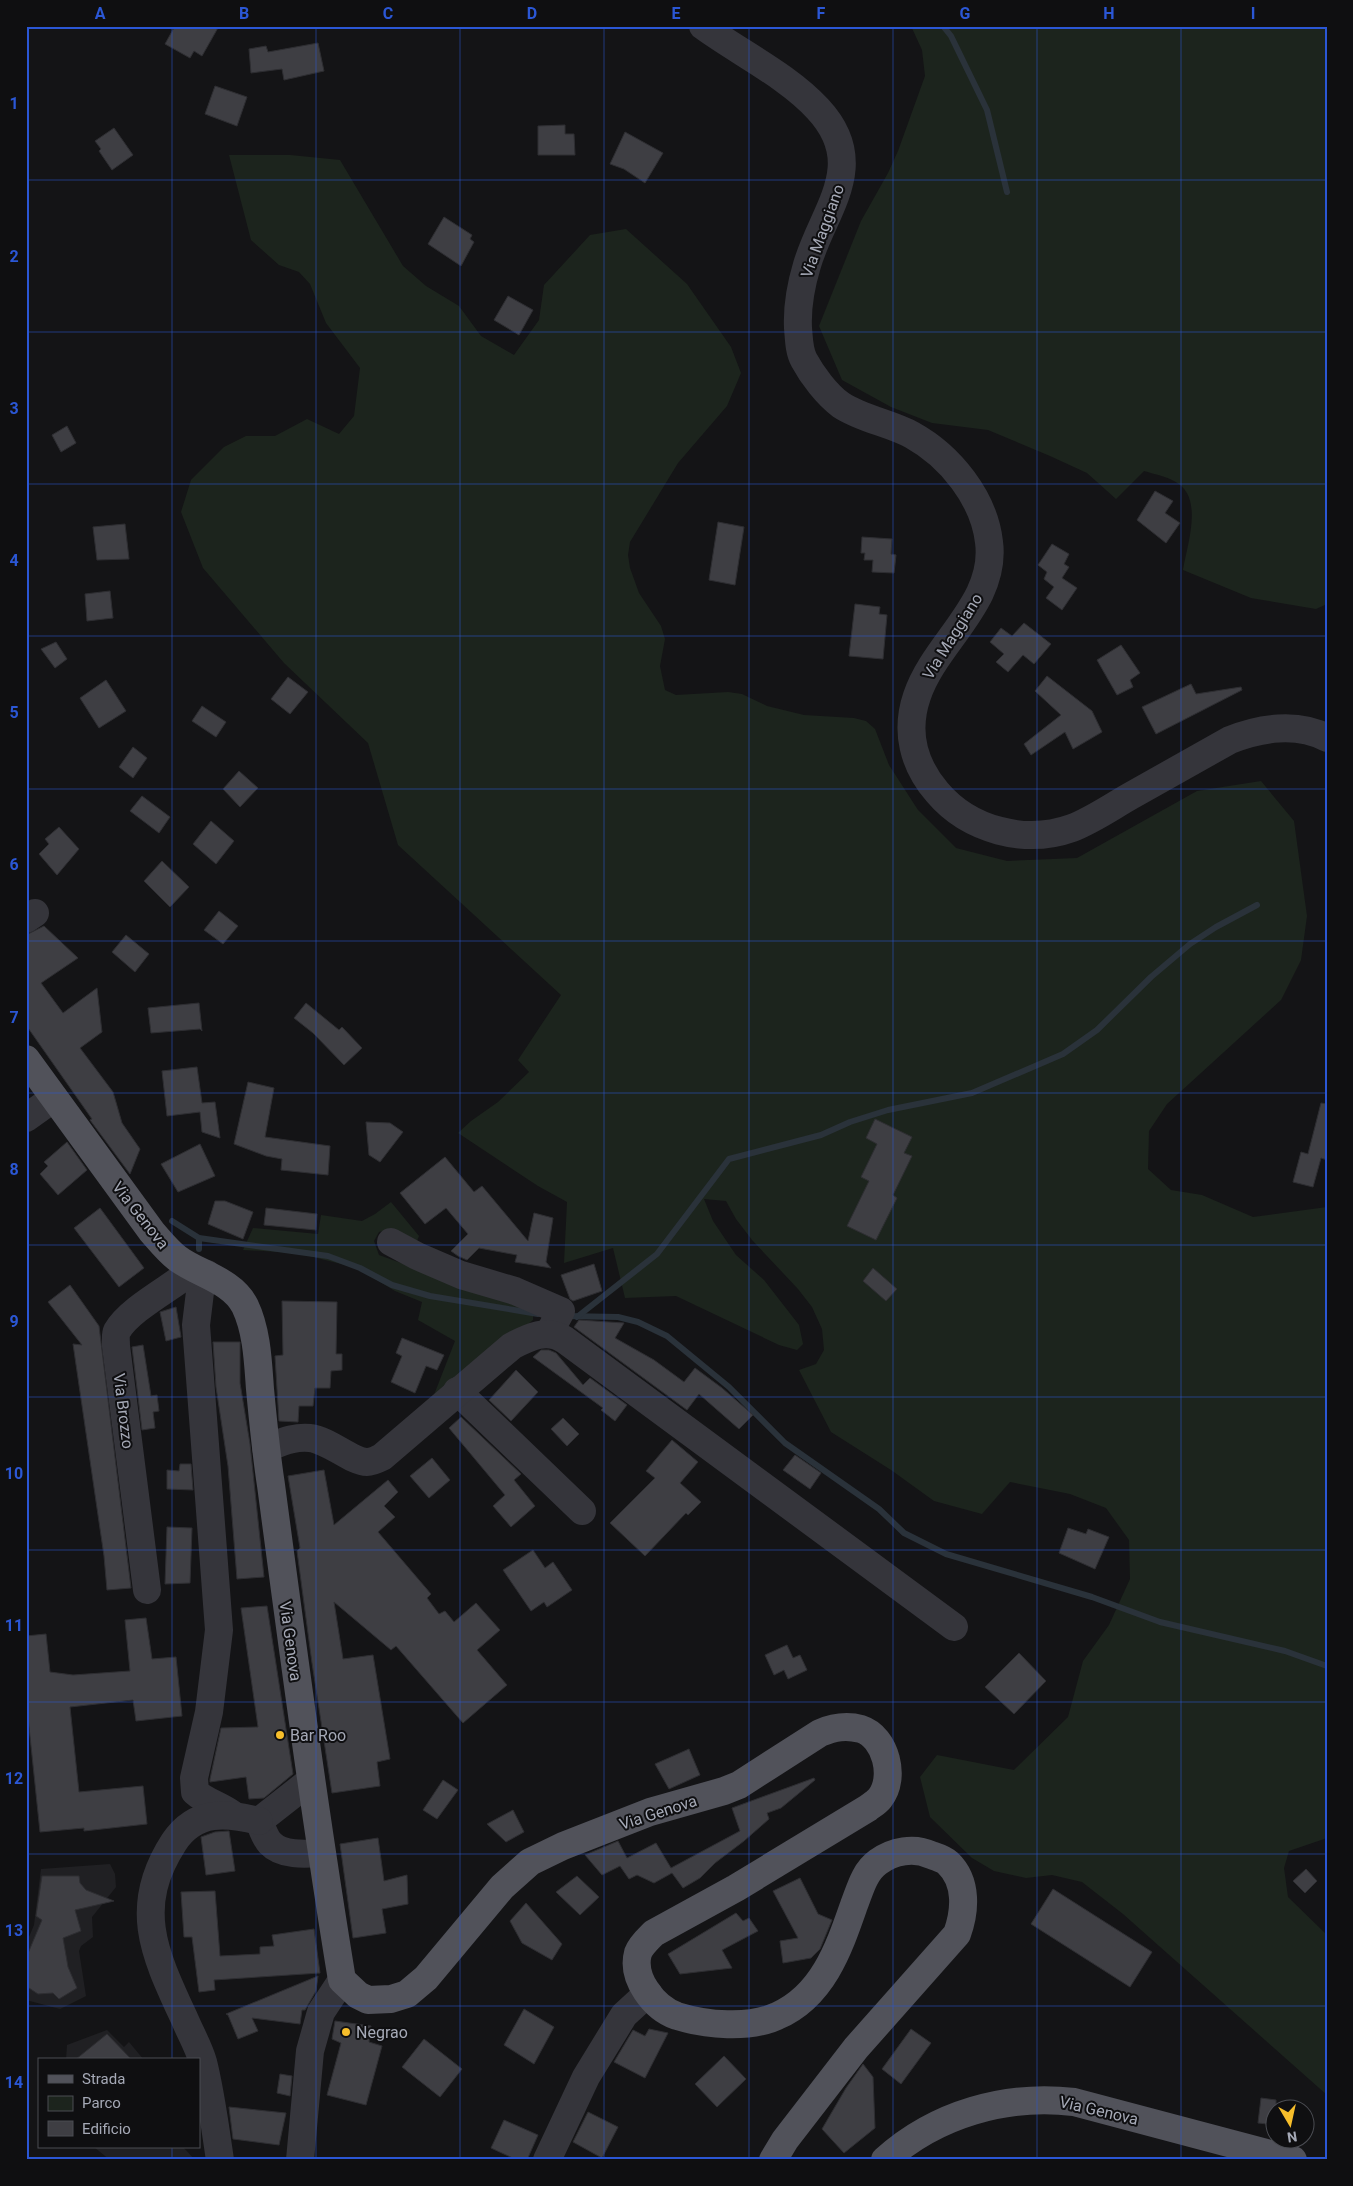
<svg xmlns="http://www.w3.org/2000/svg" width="1353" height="2186" font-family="Roboto,sans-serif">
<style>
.built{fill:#202023}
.green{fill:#1c241d}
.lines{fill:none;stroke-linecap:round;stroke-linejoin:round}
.stream{stroke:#2a323a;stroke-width:6}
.building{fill:#3e3e43;stroke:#2e2e32}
.minor{stroke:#35353b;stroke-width:28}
.major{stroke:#51525a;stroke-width:28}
.grid{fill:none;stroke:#2b57d5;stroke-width:1;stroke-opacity:0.55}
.poi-dot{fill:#f7be2b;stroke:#0f0f11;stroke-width:2}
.labels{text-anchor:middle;stroke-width:4;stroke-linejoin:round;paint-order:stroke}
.street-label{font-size:16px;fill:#a5a9b6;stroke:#0f0f11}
.poi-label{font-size:16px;fill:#a5a9b6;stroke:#0f0f11;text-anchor:start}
.neatline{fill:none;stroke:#2b57d5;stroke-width:2}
.grid-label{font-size:16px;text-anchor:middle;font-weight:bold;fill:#2b57d5}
</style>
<rect width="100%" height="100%" fill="#141416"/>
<g class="built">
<path d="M110 1864 115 1874 116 1887 92 1917 93 1937 81 1946 79 1951 86 1996 60 2009 26 2000V1944L34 1925 41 1869Z"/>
<path d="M107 2030 124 2047 129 2042 144 2060H66L67 2045Z"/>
<path d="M94 2147H183L195 2160H110Z"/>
</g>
<g class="green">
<path d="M911 26H1327V604L1316 609 1251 598 1183 570C1187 544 1205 496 1174 481 1165 476 1154 474 1144 471L1116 499 1087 473 1050 456 988 430 932 423 891 407 842 380 819 326 861 221 888 173 898 151 925 76 922 50Z"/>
<path d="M229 155H290L340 160 403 266 426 286 459 306 481 336 514 355 539 320 544 285 590 235 626 229 687 284 731 347 741 373 727 406 678 463 630 542 628 555 630 568 639 593 661 626 665 639 660 666 665 690 676 695 728 692 742 694 767 706 804 715 854 718 866 721 875 729 889 765 918 810 956 848 1007 861 1077 858 1197 791 1261 781 1294 821 1307 916 1301 960 1281 1000 1167 1104 1149 1131 1148 1169 1171 1190 1202 1195 1253 1217 1327 1207V1838L1289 1851 1284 1868 1288 1897 1327 1935V2095L1123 1914 1082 1882 1052 1875 1026 1878 994 1871 972 1858 930 1817 920 1777 937 1755 1014 1770 1068 1717 1083 1661 1109 1625 1130 1579 1129 1540 1106 1508 1070 1494 1010 1482 982 1514 934 1501 891 1470 831 1432 799 1370 816 1364 824 1350 822 1329 812 1307 798 1289 752 1240 736 1219 726 1201 704 1199 713 1221 736 1255 764 1280 799 1325 803 1344 797 1350 779 1345 676 1296 625 1298 613 1248 564 1263 567 1202 538 1186 458 1133 471 1121 498 1102 529 1072 518 1060 561 995 398 845 368 743 284 663 203 568 181 512 191 480 224 447 246 436H275L307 419 339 434 354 416 360 368 326 323 310 284 299 272 279 265 251 240Z"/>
<path d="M391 1202 419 1236 417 1241 392 1229 379 1232 374 1241 379 1255 533 1311V1320L430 1405 455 1341 418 1320 422 1302 395 1291 357 1268 297 1253 243 1250 253 1228 318 1234 321 1215 362 1221 375 1214Z"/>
</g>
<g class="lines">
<g class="stream">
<path d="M943 26 951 36 987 110 1007 192"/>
<path d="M172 1221 199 1238 328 1256 360 1268 392 1285 430 1296 538 1314"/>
<path d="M199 1249V1238"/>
<path d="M565 1316 618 1317 638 1322 667 1336 729 1387 785 1443 879 1509 904 1533 946 1554 1092 1597 1160 1622 1285 1651 1327 1666"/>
<path d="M577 1317 657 1254 729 1159 821 1135 850 1122 888 1110 972 1093 1063 1054 1097 1030 1151 977 1190 944 1216 927 1257 905"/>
</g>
</g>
<g class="building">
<path d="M175 26H219L202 56 194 51 190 58 165 44Z"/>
<path d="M318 43 324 71 284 80 282 69 251 73 249 49 266 46 268 52Z"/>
<path d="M215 86 247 97 237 126 205 114Z"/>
<path d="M565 125V134H574L575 155H538V126Z"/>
<path d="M114 128 133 155 112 170 99 151 101 149 95 141Z"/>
<path d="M625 132 663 153 645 183 624 169 610 164Z"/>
<path d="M444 217 472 235 470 239 474 242 461 266 428 244Z"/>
<path d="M508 296 533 310 519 335 494 320Z"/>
<path d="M67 426 76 443 61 452 52 435Z"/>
<path d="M1155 491 1173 501 1165 513 1180 523 1166 543 1137 520Z"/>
<path d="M718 522 744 527 735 585 709 580Z"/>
<path d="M125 524 129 559 97 560 93 527Z"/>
<path d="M862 537 892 539 891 554 896 555 894 573 872 572 873 560H864L865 553H861Z"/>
<path d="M1052 544 1069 554 1064 564 1069 567 1062 578 1077 588 1062 610 1046 598 1054 587 1044 579 1047 572 1038 565Z"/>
<path d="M110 591 113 618 87 621 85 594Z"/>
<path d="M855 604 880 607 879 614 887 615 883 659 849 656Z"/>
<path d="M1024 623 1051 644 1034 664 1023 655 1008 672 996 662 1004 654 990 642 1001 628 1012 636Z"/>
<path d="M56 642 67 659 55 668 41 649Z"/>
<path d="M1121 645 1140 673 1130 680 1133 687 1117 695 1097 660Z"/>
<path d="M1047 676 1092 711 1102 732 1073 749 1065 732 1031 755 1024 744 1061 715 1035 691Z"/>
<path d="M288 677 308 692 290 714 271 699Z"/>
<path d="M106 680 126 711 99 728 80 698Z"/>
<path d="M1191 684 1196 694 1241 687 1242 690 1156 734 1142 707Z"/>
<path d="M202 706 226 722 216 737 192 721Z"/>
<path d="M133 747 147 758 133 778 119 767Z"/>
<path d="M239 771 258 788 240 807 223 789Z"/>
<path d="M142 796 170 817 159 833 130 811Z"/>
<path d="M211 821 234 841 216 864 193 844Z"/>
<path d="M59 827 79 849 57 875 39 854 49 844 45 839Z"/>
<path d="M162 861 189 887 170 907 144 881Z"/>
<path d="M219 911 238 926 223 944 204 930Z"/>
<path d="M44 926 78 958 41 983 63 1013 97 988 102 1032 80 1048 113 1092 122 1123 140 1149 130 1174 90 1120 92 1119 26 1025V935Z"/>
<path d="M126 935 149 954 135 972 112 952Z"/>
<path d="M199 1003 202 1031 200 1029 151 1033 148 1008Z"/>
<path d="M306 1003 339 1030 342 1027 362 1048 344 1065 313 1033 294 1018Z"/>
<path d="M197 1067 202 1103 215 1102 220 1138 202 1132 200 1112 167 1116 162 1071Z"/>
<path d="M248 1082 274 1088 265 1137 330 1146 328 1175 281 1170 282 1159 266 1156 234 1144Z"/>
<path d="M1321 1103 1327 1104V1160L1321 1158 1313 1187 1293 1182 1301 1152 1308 1154Z"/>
<path d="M875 1119 912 1137 904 1153 912 1156 893 1195 897 1198 876 1240 847 1226 869 1181 861 1177 877 1144 866 1138Z"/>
<path d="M366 1122 390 1123 403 1132 380 1162 369 1155Z"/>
<path d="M67 1142 87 1170 58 1195 40 1174 48 1166 44 1162Z"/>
<path d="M200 1144 215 1176 178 1192 161 1164Z"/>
<path d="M445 1157 474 1192 482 1186 528 1241 534 1213 553 1218 546 1262 551 1268 515 1262 517 1255 479 1248 467 1260 458 1256 451 1251 468 1234 446 1208 425 1224 400 1193Z"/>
<path d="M215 1201H225L253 1212 243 1239 208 1224Z"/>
<path d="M100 1208 144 1268 119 1287 74 1228Z"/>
<path d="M266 1208 317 1214 316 1230 264 1225Z"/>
<path d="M594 1264 602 1291 573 1301 570 1299 561 1275Z"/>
<path d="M873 1268 897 1289 886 1301 863 1281Z"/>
<path d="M70 1285 99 1326 131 1588 107 1590 104 1556 73 1344 82 1345 48 1302Z"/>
<path d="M282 1301 337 1302 336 1354H342V1370L331 1371 330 1388H315L313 1406H299L298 1422 279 1421 275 1356 283 1355Z"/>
<path d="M176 1307 181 1337 166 1341 160 1312Z"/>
<path d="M579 1320 624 1323 615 1338 654 1360 684 1382 695 1368 722 1388 753 1415 739 1429 699 1394 687 1410 574 1327Z"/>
<path d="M402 1338 444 1355 437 1370 426 1366 415 1393 391 1382 402 1356 396 1353Z"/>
<path d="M213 1342H240V1383L250 1444 264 1577 237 1579 228 1466 216 1387Z"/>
<path d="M143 1345 151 1396 157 1395 159 1411 153 1412 155 1428 142 1430 132 1347Z"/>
<path d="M541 1350H549L556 1353 583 1385 590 1378 627 1405 615 1421 601 1410 603 1408 533 1357Z"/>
<path d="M516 1370 538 1392 511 1421 489 1400Z"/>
<path d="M461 1417 521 1474 514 1480 535 1506 511 1527 493 1506 505 1495 449 1428Z"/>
<path d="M563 1418 579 1434 567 1446 551 1429Z"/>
<path d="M672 1440 698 1462 680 1483 701 1502 688 1515 686 1513 645 1556 610 1523 655 1478 646 1471Z"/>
<path d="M795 1455 821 1473 810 1489 783 1470Z"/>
<path d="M432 1458 450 1480 429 1498 410 1476Z"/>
<path d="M180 1464H191L193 1490 167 1489V1470L179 1471Z"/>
<path d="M324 1470 334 1525 388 1480 398 1492 384 1506 395 1517 378 1532 431 1594 427 1598 439 1614 445 1611 454 1622 476 1603 500 1630 477 1650 507 1685 463 1723 396 1646 391 1650 334 1602 343 1659 373 1655 390 1759 377 1762 380 1786 332 1793 312 1663 297 1551 300 1548 288 1476Z"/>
<path d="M167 1527 192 1528 190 1583 165 1584Z"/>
<path d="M1068 1528 1086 1534 1088 1529 1109 1537 1095 1569 1059 1553Z"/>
<path d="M533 1550 545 1568 553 1562 572 1590 547 1607 544 1602 531 1611 503 1570Z"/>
<path d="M267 1606 293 1774 264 1798 249 1799 246 1777 210 1782V1779L221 1728 258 1727 241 1608Z"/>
<path d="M146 1618 152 1659 176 1657 182 1716 136 1721 133 1700 70 1707 79 1792 143 1786 147 1824 84 1831V1828L40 1832 26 1698V1636L46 1634 50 1672 73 1675 130 1671 125 1620Z"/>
<path d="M787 1645 793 1658 800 1655 807 1670 788 1679 784 1670 774 1675 765 1655Z"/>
<path d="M1019 1653 1046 1681 1014 1714 985 1687Z"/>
<path d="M689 1749 700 1775 669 1789 655 1764Z"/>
<path d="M814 1778 815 1780 781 1808 767 1813 769 1819 744 1841 715 1863 700 1878 683 1888 672 1873 654 1883 637 1875 629 1879 620 1866 602 1875 585 1855 618 1841 627 1858 656 1843 671 1868 740 1831 732 1808Z"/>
<path d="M443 1780 458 1790 437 1819 423 1810Z"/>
<path d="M513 1810 524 1832 506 1842 487 1824Z"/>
<path d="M229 1831 235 1871 206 1875 201 1837 215 1832Z"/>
<path d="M378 1838 384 1881 407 1875 408 1904 382 1909 386 1933 353 1938 340 1844Z"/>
<path d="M1306 1869 1317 1881 1305 1893 1293 1881Z"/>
<path d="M42 1876H79L80 1883 86 1890 114 1901 75 1910 81 1931 63 1938 68 1967 77 1988 59 1999 53 1993 38 1994 26 1986V1958L42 1920 36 1916Z"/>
<path d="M577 1876 599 1897 580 1915 556 1892Z"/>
<path d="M800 1878 818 1914 832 1920 820 1949 811 1958 783 1963 780 1941 798 1938 773 1891Z"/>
<path d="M1053 1889 1152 1952 1130 1987 1031 1924Z"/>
<path d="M215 1891 220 1956 260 1954V1947L274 1946 272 1935 314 1929 320 1973 214 1980 215 1990 199 1992 192 1937H184L181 1892Z"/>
<path d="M526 1903 562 1944 552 1960 522 1943 510 1921Z"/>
<path d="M736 1913 743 1921 749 1918 758 1931 722 1950 732 1968 680 1974 668 1954Z"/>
<path d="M318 1976 316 1991 305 2010H302L300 2024 252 2018 258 2031 238 2039 228 2015 226 2014Z"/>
<path d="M524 2009 554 2027 534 2064 504 2045Z"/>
<path d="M335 2021 371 2026 369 2042 382 2046 366 2105 327 2095 341 2043 332 2039Z"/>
<path d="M649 2029 668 2033 645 2078 614 2062 633 2030 645 2036Z"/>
<path d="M911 2029 931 2043 901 2084 882 2069Z"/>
<path d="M107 2034 132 2060H75Z"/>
<path d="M424 2039 462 2069 440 2097 402 2067Z"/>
<path d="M724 2056 746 2079 717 2107 695 2084Z"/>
<path d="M863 2064 873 2077 875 2128 844 2153 822 2129 846 2088Z"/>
<path d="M280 2074 292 2076 290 2096 277 2093Z"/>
<path d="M1261 2098 1276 2100V2125L1258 2123Z"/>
<path d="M229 2107 286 2113 279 2145 233 2139Z"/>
<path d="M588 2112 618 2127 602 2158 573 2142Z"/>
<path d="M504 2120 538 2135 527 2160H517L491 2148Z"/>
</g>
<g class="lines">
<g class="minor">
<path d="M703 26C740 53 788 76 818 109 870 165 823 210 807 265 801 285 797 308 798 328 799 339 799 351 804 360 812 375 827 395 841 405 862 419 890 423 912 435 950 456 984 498 989 542 997 603 935 642 917 696 905 731 913 764 937 792 969 830 1025 845 1072 828 1093 820 1114 805 1134 794 1166 776 1198 758 1230 740 1260 728 1297 722 1327 738"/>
<path d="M26 919 35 913"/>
<path d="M26 1118 54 1098"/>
<path d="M391 1242 417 1256 461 1275 515 1291 561 1311 549 1333"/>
<path d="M207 1274 200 1292 196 1325 219 1630 209 1712 194 1778 195 1792C206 1802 220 1805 232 1814"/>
<path d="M457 1391 582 1511"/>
<path d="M266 1448C280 1443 295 1436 310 1438 329 1440 352 1462 367 1462 372 1462 378 1459 382 1457L512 1346C529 1337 547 1328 565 1340L954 1627"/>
<path d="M147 1590 116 1346C116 1341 115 1335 117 1331 129 1309 173 1287 194 1269"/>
<path d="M259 1821C262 1828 265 1838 270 1843 282 1856 306 1854 321 1853"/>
<path d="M259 1821 310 1781"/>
<path d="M220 2160C215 2127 211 2094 203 2062 199 2048 191 2034 185 2020 155 1955 131 1908 174 1842 196 1809 227 1813 259 1821"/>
<path d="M300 2160 310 2051 321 2012 342 1980"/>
<path d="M547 2160 586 2077 624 2015 648 1993"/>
</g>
<g class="major">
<path d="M26 1059 152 1232C160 1241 168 1251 177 1258 198 1274 232 1280 245 1306 257 1331 258 1362 260 1389 263 1421 266 1453 271 1485 293 1651 315 1816 342 1980L358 1995 368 2000 391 1999 407 1994 426 1978 502 1887 530 1862 563 1846 650 1812 724 1791 739 1785 820 1733C834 1727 846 1725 861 1729 886 1737 896 1778 880 1798 877 1802 872 1805 868 1808L736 1888 654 1933C648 1939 641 1945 638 1953 631 1978 654 2008 677 2016 706 2025 749 2029 777 2016 823 1996 839 1948 854 1905 860 1890 864 1872 878 1862 893 1851 914 1847 931 1855 937 1857 944 1859 948 1863 968 1882 965 1912 957 1934L856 2048 785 2140 773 2160"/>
<path d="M885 2160C936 2114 1006 2094 1074 2102L1293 2160"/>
</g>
</g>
<path class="grid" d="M172 26V2060M316 26V2160M460 26V2160M604 26V2160M749 26V2160M893 26V2160M1037 26V2160M1181 26V2160M26 180H1327M26 332H1327M26 484H1327M26 636H1327M26 789H1327M26 941H1327M26 1093H1327M26 1245H1327M26 1397H1327M26 1550H1327M26 1702H1327M26 1854H1327M26 2006H1327M172 2147V2160"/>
<g class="poi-dot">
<circle cx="280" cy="1735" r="5"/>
<circle cx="346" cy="2032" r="5"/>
</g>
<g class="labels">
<g class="street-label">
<text transform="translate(822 231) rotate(-70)" y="6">Via Maggiano</text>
<text transform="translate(952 636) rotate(-58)" y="6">Via Maggiano</text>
<text transform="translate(141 1215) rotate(52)" y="6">Via Genova</text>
<text transform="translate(124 1411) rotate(83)" y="6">Via Brozzo</text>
<text transform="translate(291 1641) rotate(82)" y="6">Via Genova</text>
<text transform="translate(658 1812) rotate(-18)" y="6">Via Genova</text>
<text transform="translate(1099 2110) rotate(13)" y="6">Via Genova</text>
</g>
<g class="poi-label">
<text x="290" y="1741">Bar Roo</text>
<text x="356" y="2038">Negrao</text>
</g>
</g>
<rect width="1353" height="2186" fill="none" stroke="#0f0f11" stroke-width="55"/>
<rect x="38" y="2058" width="162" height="90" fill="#0f0f11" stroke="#4b4d53"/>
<rect x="48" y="2075" width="25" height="8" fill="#51525a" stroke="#4b4d53"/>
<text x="82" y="2084" font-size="15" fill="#a5a9b6">Strada</text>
<rect x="48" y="2096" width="25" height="15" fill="#1c241d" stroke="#4b4d53"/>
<text x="82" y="2108" font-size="15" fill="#a5a9b6">Parco</text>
<rect x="48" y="2121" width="25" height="15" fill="#3e3e43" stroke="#4b4d53"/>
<text x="82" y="2134" font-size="15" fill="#a5a9b6">Edificio</text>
<g transform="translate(1290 2124) rotate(171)"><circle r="24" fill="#0f0f11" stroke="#4b4d53"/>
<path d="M0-4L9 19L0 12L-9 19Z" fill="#f7be2b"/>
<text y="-8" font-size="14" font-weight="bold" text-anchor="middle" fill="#a5a9b6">N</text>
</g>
<rect x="28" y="28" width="1298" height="2130" class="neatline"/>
<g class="grid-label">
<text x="100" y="19">A</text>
<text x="244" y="19">B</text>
<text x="388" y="19">C</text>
<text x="532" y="19">D</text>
<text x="676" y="19">E</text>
<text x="821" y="19">F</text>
<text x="965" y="19">G</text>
<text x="1109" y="19">H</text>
<text x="1253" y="19">I</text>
<text x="14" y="109">1</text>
<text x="14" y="262">2</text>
<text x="14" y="414">3</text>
<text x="14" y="566">4</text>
<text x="14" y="718">5</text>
<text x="14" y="870">6</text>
<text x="14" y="1023">7</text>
<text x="14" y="1175">8</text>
<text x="14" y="1327">9</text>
<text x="14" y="1479">10</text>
<text x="14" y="1631">11</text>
<text x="14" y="1784">12</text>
<text x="14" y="1936">13</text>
<text x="14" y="2088">14</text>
</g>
</svg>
